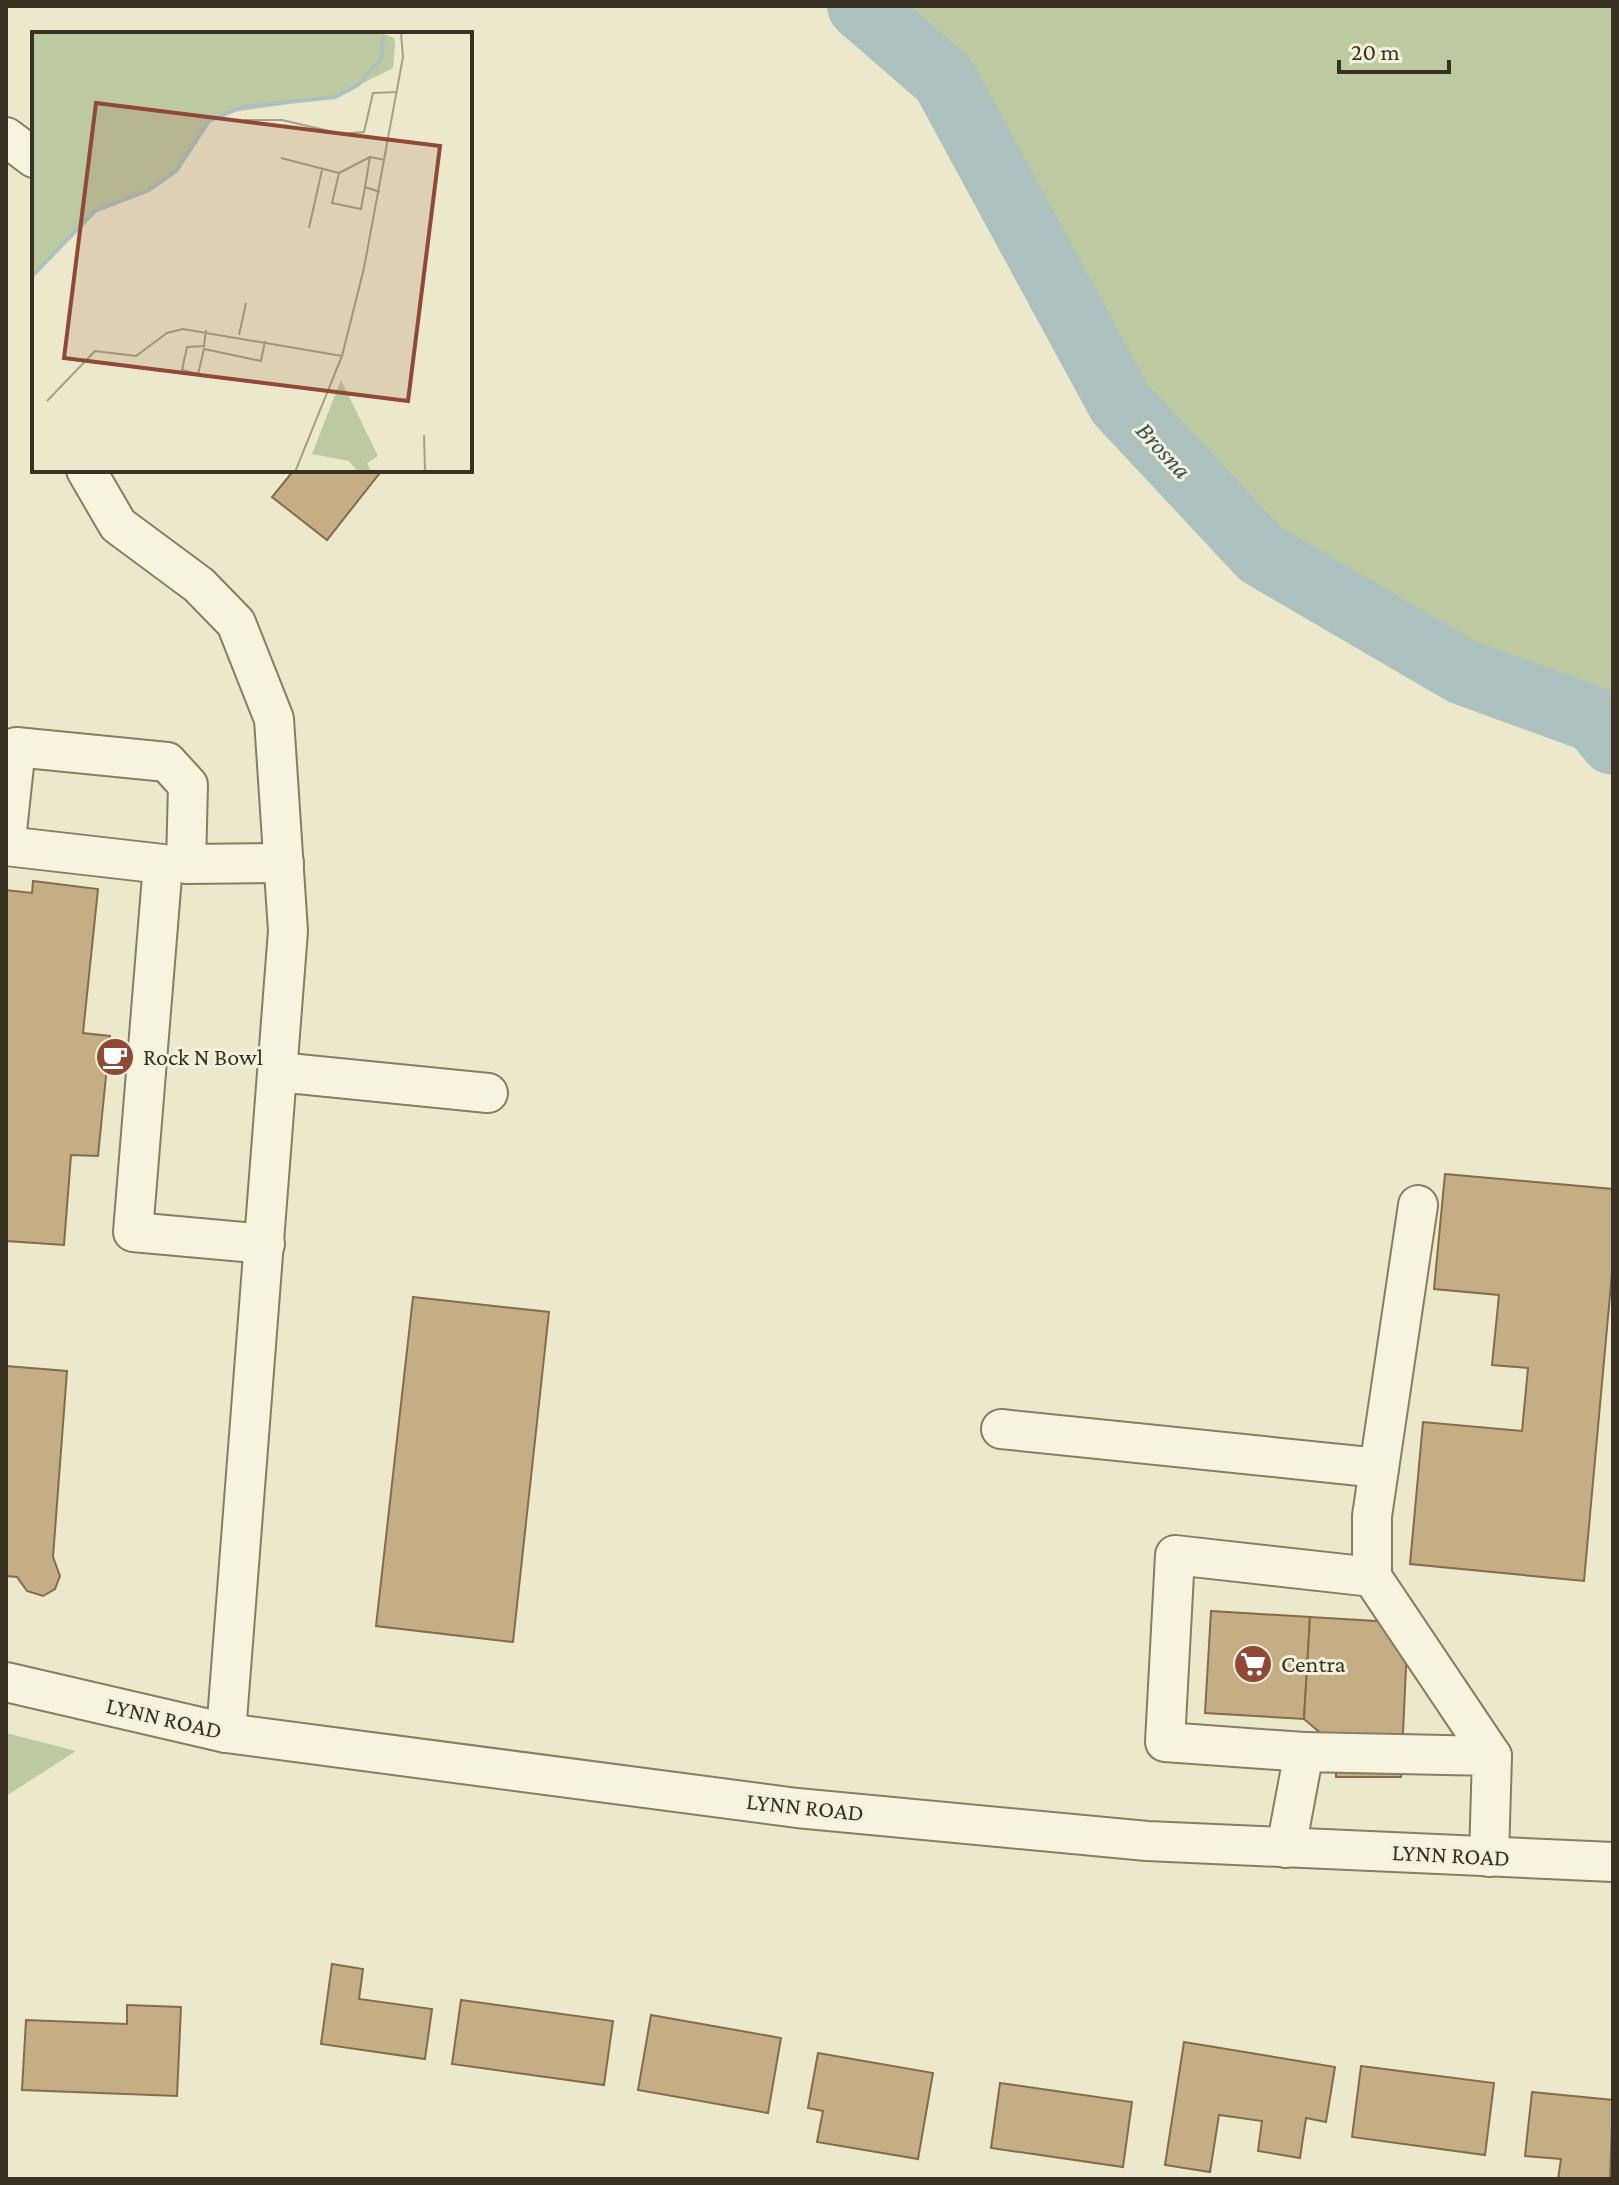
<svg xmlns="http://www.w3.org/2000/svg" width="1619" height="2185" font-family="'Crimson Pro',serif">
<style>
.green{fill:#bcc9a1}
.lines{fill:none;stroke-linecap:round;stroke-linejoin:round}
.river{stroke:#acc1be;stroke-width:66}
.building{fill:#c5ad86;stroke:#846c4a;stroke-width:2}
.minor-casing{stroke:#877d61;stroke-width:42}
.minor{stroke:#f6f4df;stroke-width:38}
.labels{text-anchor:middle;stroke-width:6;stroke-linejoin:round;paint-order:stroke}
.poi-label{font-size:24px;fill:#393223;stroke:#f3f1db;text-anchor:start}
.street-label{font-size:24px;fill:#393223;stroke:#f3f1db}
.water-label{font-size:26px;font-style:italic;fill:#345257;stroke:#f3f1db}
.inset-river{fill:none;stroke:#acc1be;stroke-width:4}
.inset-road{fill:none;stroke:#a49f88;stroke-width:2}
.view{fill:#904837;fill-opacity:0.15;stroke:#904837;stroke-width:4}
.inset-edge{fill:none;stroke:#393223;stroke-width:4}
</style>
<rect width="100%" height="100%" fill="#ebe8cc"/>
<g class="green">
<path d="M860 6H1613V742L1595 720 1463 672 1261 554 1120 403 944 79Z"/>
<path d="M6 1733 76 1751 6 1796Z"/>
</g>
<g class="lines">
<path class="river" d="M860 6 944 79 1120 403 1261 554 1463 672 1595 720 1613 742"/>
</g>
<g class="building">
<path d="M294 470H373L379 474 327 540 272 497Z"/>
<path d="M33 881 98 889 83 1033 110 1036 98 1156 71 1155 64 1245 6 1241V890L32 893Z"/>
<path d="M1445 1174 1613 1189V1262L1584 1581 1410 1564 1423 1422 1522 1431 1528 1368 1492 1365 1499 1295 1434 1289Z"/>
<path d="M413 1297 549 1312 513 1642 376 1626Z"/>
<path d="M6 1366 67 1371 53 1557 60 1576 55 1589 43 1596 27 1591 17 1577 6 1576Z"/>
<path d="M1211 1611 1310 1617 1304 1719 1205 1713Z"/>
<path d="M1310 1617 1408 1623 1401 1777H1336V1746L1304 1719Z"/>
<path d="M332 1964 363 1969 359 1999 432 2009 425 2059 321 2044Z"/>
<path d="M461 2000 613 2021 604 2085 452 2064Z"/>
<path d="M127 2005 181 2007 177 2096 22 2090 26 2020 127 2024Z"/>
<path d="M651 2015 781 2038 768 2113 638 2090Z"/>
<path d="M1184 2042 1335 2067 1326 2122 1306 2118 1300 2158 1258 2151 1262 2121 1219 2115 1210 2172 1165 2165Z"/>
<path d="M818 2053 933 2073 918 2159 817 2142 823 2111 808 2108Z"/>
<path d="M1361 2066 1494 2083 1485 2155 1352 2137Z"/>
<path d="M1000 2083 1132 2102 1123 2167 991 2148Z"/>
<path d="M1532 2092 1613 2100 1610 2179H1558L1561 2159 1525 2156Z"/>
</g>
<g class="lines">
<defs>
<g id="minor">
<path d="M6 137 34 158"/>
<path d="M86 470 118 525 199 585 236 623 274 719 288 931 226 1733"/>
<path d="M6 840 16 747 167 762 188 785 186 864 284 863"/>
<path d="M6 846 163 864 133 1232 265 1244"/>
<path d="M278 1072 488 1093"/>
<path d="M1001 1429 1379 1468"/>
<path d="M1372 1577V1516L1418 1205"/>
<path d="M6 1682 226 1733 797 1808 1147 1841 1613 1862"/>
<path d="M1304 1752 1165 1742 1175 1555 1372 1577 1492 1756"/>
<path d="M1286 1848 1304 1752 1492 1756 1489 1857"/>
</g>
</defs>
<use href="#minor" class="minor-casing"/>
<use href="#minor" class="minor"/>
</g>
<defs>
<symbol id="cafe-disc" viewBox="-11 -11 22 22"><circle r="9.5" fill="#904837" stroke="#f3f1db"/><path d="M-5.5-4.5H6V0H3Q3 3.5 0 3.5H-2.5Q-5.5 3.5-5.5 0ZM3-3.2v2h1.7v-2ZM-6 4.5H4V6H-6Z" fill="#fff"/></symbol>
<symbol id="supermarket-disc" viewBox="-11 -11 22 22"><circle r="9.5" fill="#904837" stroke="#f3f1db"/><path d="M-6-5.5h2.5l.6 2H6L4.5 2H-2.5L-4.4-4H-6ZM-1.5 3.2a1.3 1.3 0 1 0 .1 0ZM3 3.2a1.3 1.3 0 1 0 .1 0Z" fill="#fff"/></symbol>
</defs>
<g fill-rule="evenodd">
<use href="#cafe-disc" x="93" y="1035" width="44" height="44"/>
<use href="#supermarket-disc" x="1231" y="1642" width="44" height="44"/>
</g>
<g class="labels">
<g class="poi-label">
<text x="143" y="1065">Rock N Bowl</text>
<text x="1281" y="1672">Centra</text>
</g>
<g class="street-label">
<text transform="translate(164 1718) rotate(13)" y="8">LYNN ROAD</text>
<text transform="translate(805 1807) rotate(6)" y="8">LYNN ROAD</text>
<text transform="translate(1451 1855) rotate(3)" y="8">LYNN ROAD</text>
</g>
<g class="water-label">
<text transform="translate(1164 450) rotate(47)" y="9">Brosna</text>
</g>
</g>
<g transform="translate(32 32)">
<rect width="440" height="440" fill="#ebe8cc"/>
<path d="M0 0H347L362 6 363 13 361 36 303 65 188 82 177 89 144 139 117 158 63 179 0 244ZM309 348 346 424 335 431 339 440H326L317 429 280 422Z" fill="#bcc9a1"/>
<path class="inset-river" d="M257 70 303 65 326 53 349 27 351 5M0 244 63 179 117 158 144 139 177 89 210 75 257 70"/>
<path class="inset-road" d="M212 88H250L310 102 332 100 341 61 365 60M249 126 307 141M333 155 329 177 300 171 307 141 338 125M348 160 333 155 338 125 353 128M277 196 290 138M174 298 172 314 155 315 150 338 166 342 172 317 229 329 233 309M207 303 214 271M15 369 63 319 104 324 135 301 151 297 310 324M392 403 393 440M263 440 310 324 332 236 371 25 369 1"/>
<path class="view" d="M64 71 408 114 376 369 32 326Z"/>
<rect width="440" height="440" class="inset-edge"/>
</g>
<rect width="1619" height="2185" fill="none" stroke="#393223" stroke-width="16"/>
<path d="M1339 60v12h110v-12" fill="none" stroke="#393223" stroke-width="4"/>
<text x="1351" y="60" font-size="24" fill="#393223" stroke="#f3f1db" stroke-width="6" paint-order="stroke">20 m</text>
</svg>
